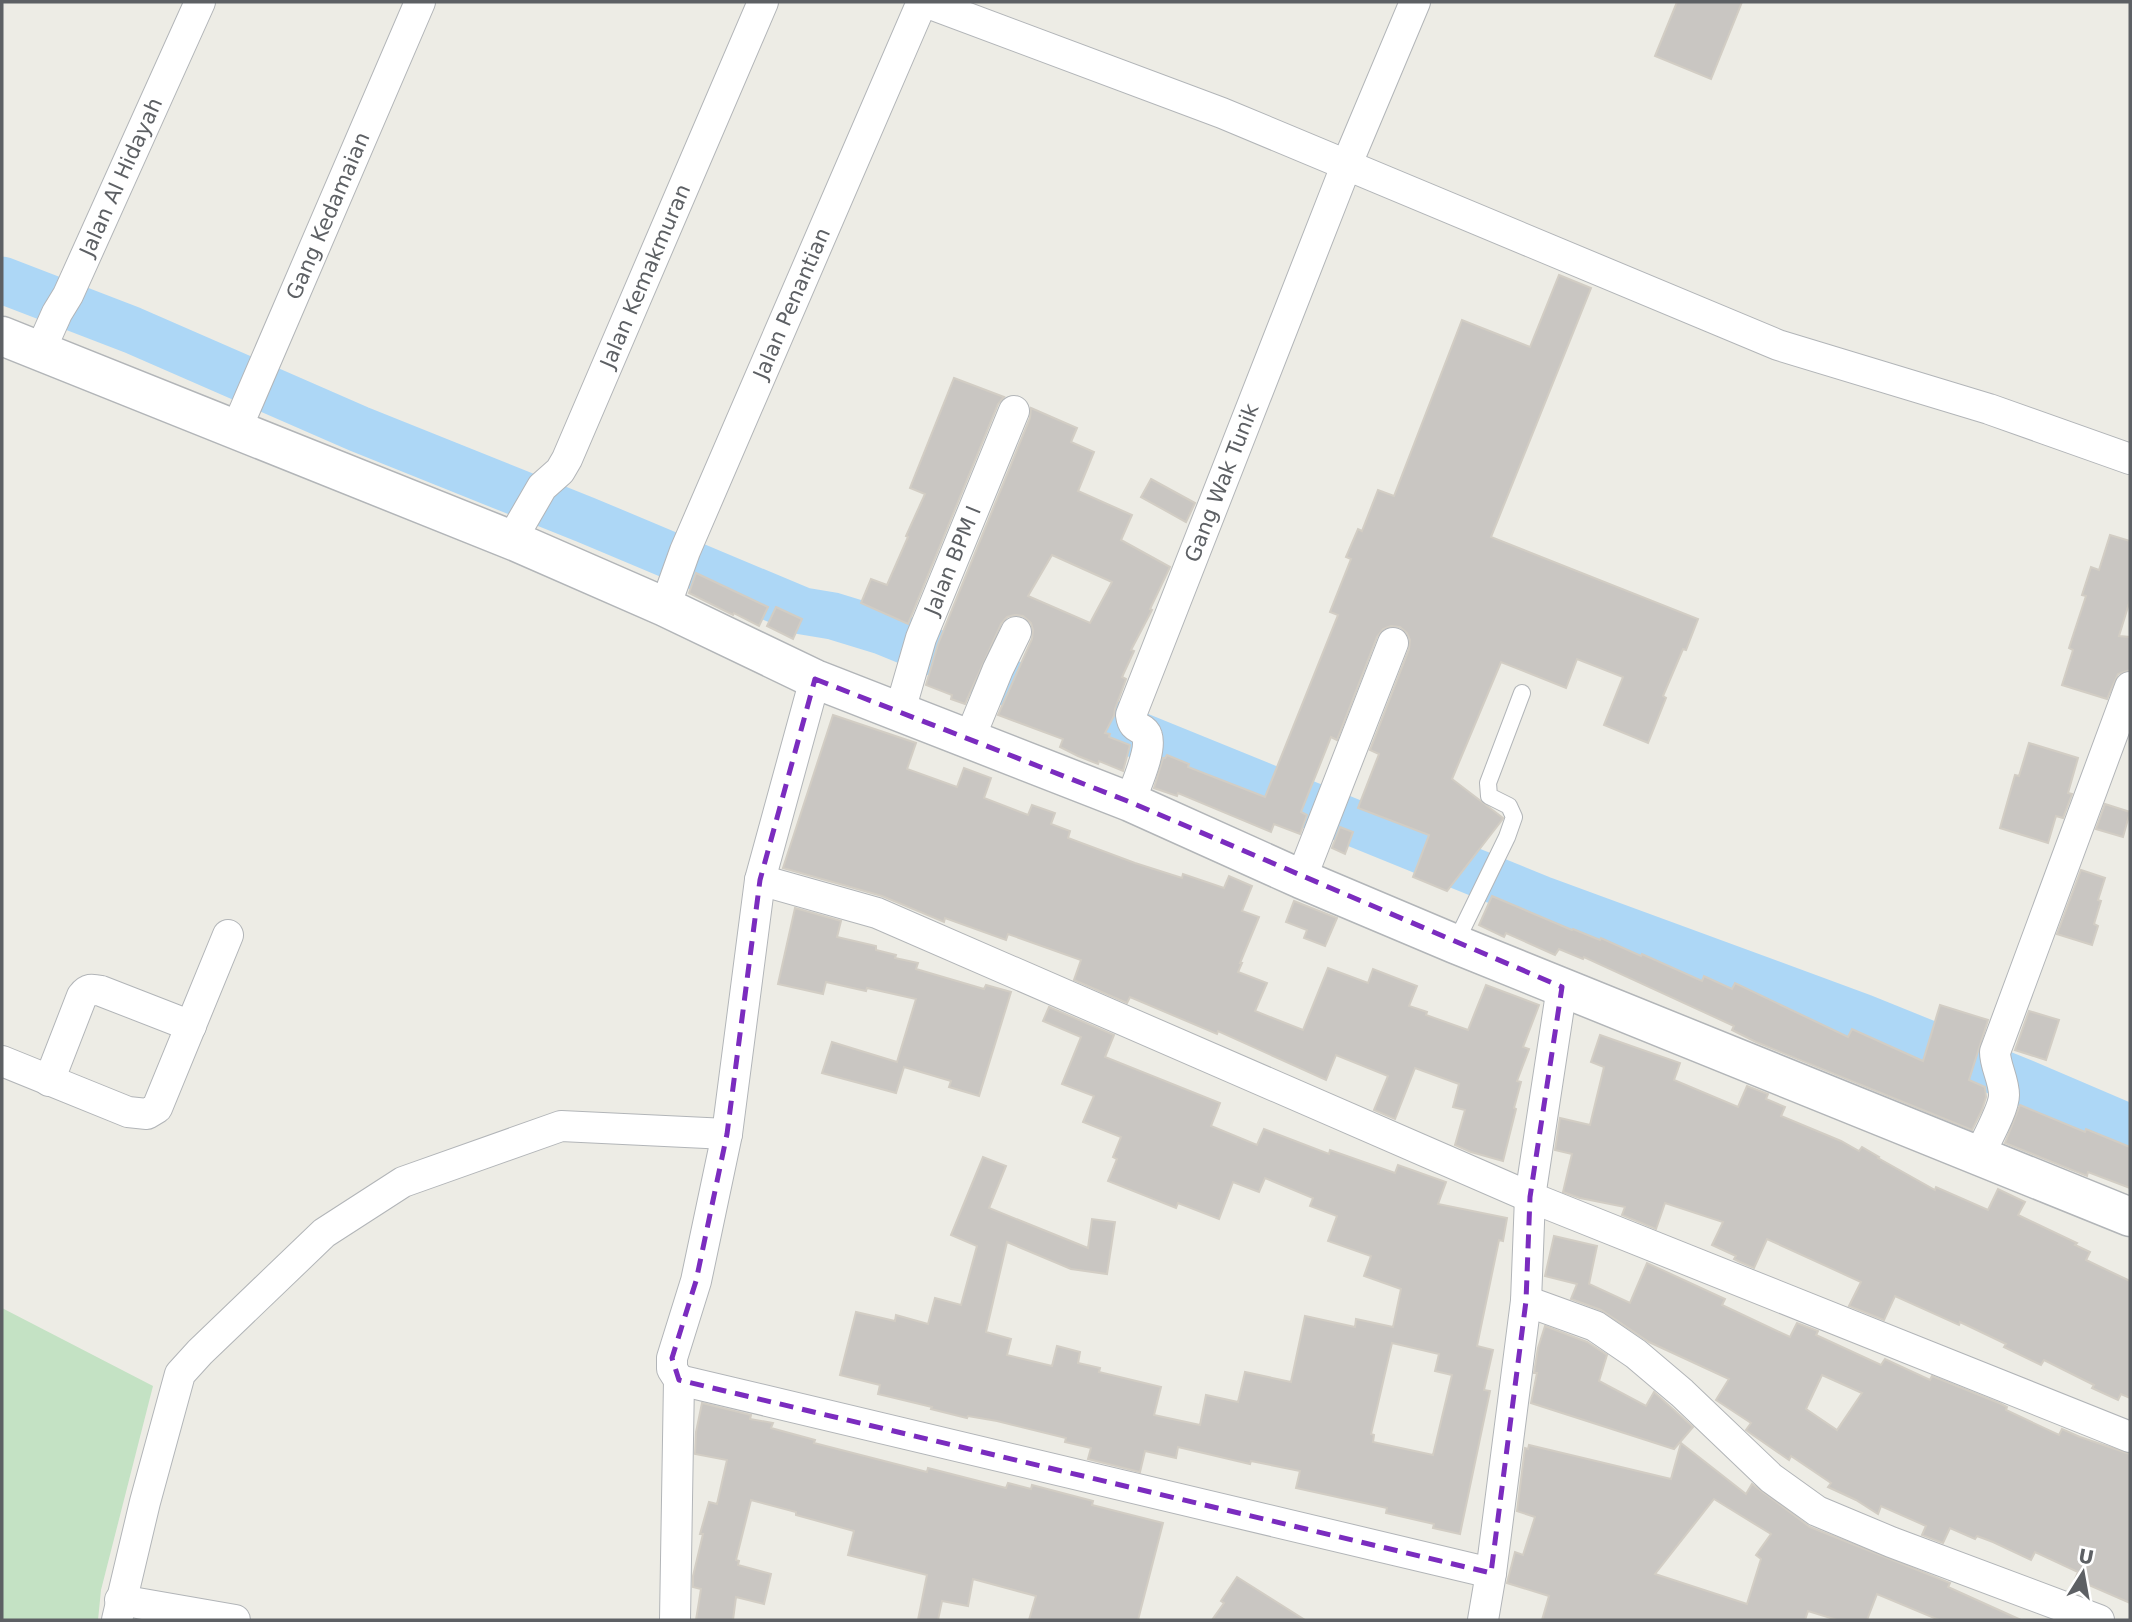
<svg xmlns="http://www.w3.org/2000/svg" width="2132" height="1622" font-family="'DejaVu Sans',sans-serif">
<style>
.green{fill:#c4e2c4}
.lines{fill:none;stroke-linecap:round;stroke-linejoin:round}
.river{stroke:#add7f6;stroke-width:47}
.building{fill:#c9c6c2;stroke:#d2cdc4;stroke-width:2;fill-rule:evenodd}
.service-casing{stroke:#b2b5b8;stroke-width:18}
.minor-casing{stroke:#b2b5b8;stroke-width:32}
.tertiary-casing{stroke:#b2b5b8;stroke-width:41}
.service{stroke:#fff;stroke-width:16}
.minor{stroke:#fff;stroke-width:30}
.tertiary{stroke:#fff;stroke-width:38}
.marked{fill:none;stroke:#7b2cbf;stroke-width:5;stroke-dasharray:14 9;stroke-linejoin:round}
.labels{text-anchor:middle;stroke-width:5;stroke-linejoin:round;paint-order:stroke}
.street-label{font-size:21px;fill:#5d6064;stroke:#fff}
</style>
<rect width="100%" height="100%" fill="#edece5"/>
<path class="green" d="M2 1308 153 1386 101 1590 98 1620H2Z"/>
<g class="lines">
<path class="river" d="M2 280 132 330 359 429 586 520 803 611 833 616 882 631 1541 899 1862 1017 2025 1083 2130 1128"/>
</g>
<g class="building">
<path d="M1677 2H1742L1711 79 1655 56Z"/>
<path d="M1559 275 1591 288 1491 537 1698 619 1686 650 1683 649 1663 696 1666 698 1648 743 1604 725 1623 677 1577 659 1566 688 1501 662 1452 779 1503 818 1502 820 1447 891 1413 877 1429 835 1358 808 1379 754 1370 750 1409 649 1410 640 1407 633 1400 627 1391 626 1383 629 1377 637 1337 740 1331 737 1301 812 1307 815 1300 834 1274 824 1271 832 1178 793 1177 796 1154 788 1163 758H1165L1167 755 1189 764 1188 767 1265 797 1338 615 1330 612 1351 559 1346 557 1358 529 1362 531 1378 490 1394 496 1462 320 1530 347Z"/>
<path d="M954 378 1004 397 998 404 908 624 861 603 871 579 887 585 908 537 906 536 925 494 910 488Z"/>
<path d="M1031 408 1077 428 1071 442 1094 452 1078 491 1132 515 1121 540 1170 567 1150 609 1152 610 1131 650 1134 651 1122 677 1126 679 1115 709 1114 716 1105 733 1110 734 1109 737 1130 745 1123 771 1099 761 1098 764 1078 756 1060 747 1063 739 998 715 1032 639 1033 630 1031 623 1023 616 1015 615 1007 617 1001 624 965 704 951 699 952 695 926 685 938 644 1030 418ZM1052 555 1112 582 1090 623 1028 596Z"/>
<path d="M1151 479 1195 503 1186 522 1141 497Z"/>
<path d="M2110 535 2130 541V600L2119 636 2130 637V670L2118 674 2107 699 2062 685 2073 650 2069 648 2086 596 2082 595 2091 567 2099 570Z"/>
<path d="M696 573 768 607 759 626 734 613 733 615 689 593Z"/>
<path d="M776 607 802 619 793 639 767 626Z"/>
<path d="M833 715 916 743 907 769 957 787 964 768 991 778 984 798 1028 815 1032 805 1055 813 1051 824 1070 831 1068 838 1135 863 1182 878 1183 874 1224 888 1229 876 1252 886 1242 911 1259 917 1240 963H1242L1238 972 1267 983 1255 1011 1303 1030 1328 968 1368 983 1373 969 1417 986 1409 1006 1427 1012 1426 1015 1468 1030 1486 985 1539 1005 1523 1047 1529 1049 1517 1081 1521 1082 1514 1108 1516 1109 1503 1161 1471 1152 1455 1145 1465 1110 1453 1107 1459 1084 1415 1068 1395 1119 1374 1110 1388 1076 1336 1055 1326 1080 1218 1031 1217 1034 1130 997 1127 1003 1074 980 1081 960 1008 934 1006 940 945 918 944 922 882 896 783 868Z"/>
<path d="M2029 743 2078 758 2068 793 2072 794 2063 818 2056 816 2048 843 2000 828 2015 775 2019 776Z"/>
<path d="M2105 804 2130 812 2123 837 2096 829Z"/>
<path d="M1340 827 1353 832 1345 854 1332 848Z"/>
<path d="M2081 870 2105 878 2098 900 2101 901 2094 924 2098 926 2092 945 2057 934Z"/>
<path d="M1492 896 1572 930 1573 929 1600 940 1601 938 1641 956 1642 954 1702 981 1704 976 1732 989 1735 983 1848 1037 1852 1029 1923 1061 1940 1005 1988 1020 1969 1080 1985 1087 1986 1097 1982 1110 1972 1130 1756 1042 1732 1030 1734 1026 1584 957 1583 959 1559 949 1555 955 1506 933 1504 937 1479 925Z"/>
<path d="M1294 901 1337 918 1325 946 1304 938 1307 930 1286 922Z"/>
<path d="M795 908 841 921 837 937 876 946V950L896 955 895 958 918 963 916 969 984 989 986 985 1011 992 979 1096 949 1087 951 1081 904 1067 896 1093 822 1073 832 1042 897 1062 916 999 867 988 866 991 826 982 823 994 778 984Z"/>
<path d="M1049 1007 1114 1035 1105 1057 1220 1103 1211 1126 1257 1145 1264 1129 1329 1154 1330 1150 1395 1173 1398 1165 1446 1182 1438 1204 1507 1218 1503 1241 1499 1240 1477 1346 1493 1350 1484 1390 1490 1391 1460 1534 1433 1528 1434 1524 1386 1513 1387 1508 1296 1488 1300 1471 1251 1461 1250 1464 1178 1447 1176 1458 1145 1451 1140 1472 1088 1459 1091 1448 1065 1442 1066 1438 997 1421 968 1416 967 1418 931 1409 932 1407 878 1394 880 1385 840 1375 856 1312 895 1321 896 1315 928 1324 935 1298 961 1305 977 1246 951 1235 983 1157 1006 1166 989 1208 1088 1248 1092 1219 1115 1222 1107 1274 1071 1269 1007 1242 986 1332 1011 1339 1007 1355 1052 1366 1057 1346 1080 1352 1078 1363 1100 1368 1099 1372 1161 1387 1154 1415 1200 1425 1206 1395 1238 1402 1245 1372 1291 1382 1305 1316 1355 1327 1356 1319 1393 1327 1401 1289 1364 1276 1371 1256 1328 1241 1337 1216 1310 1206 1313 1198 1265 1178 1259 1192 1233 1182 1219 1219 1178 1203 1176 1208 1108 1181 1117 1159 1113 1157 1121 1137 1083 1122 1094 1096 1062 1084 1081 1037 1043 1021ZM1392 1343 1439 1354 1435 1371 1452 1375 1433 1455 1373 1442 1374 1435 1371 1434Z"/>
<path d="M2029 1011 2059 1020 2046 1060 2015 1050Z"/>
<path d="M1600 1035 1680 1063 1674 1080 1738 1107 1747 1086 1768 1094 1766 1099 1785 1107 1781 1116 1841 1141 1859 1151 1862 1147 1879 1157 1878 1158 1935 1190 1936 1187 1988 1210 1998 1189 2025 1202 2018 1215 2077 1243 2075 1245 2090 1252 2086 1260 2130 1281V1398L2121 1394 2118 1400 2092 1388 2094 1385 2044 1360 2041 1365 2004 1347 2006 1344 1960 1322 1959 1325 1895 1296 1884 1320 1849 1306 1861 1282 1767 1239 1754 1268 1740 1262 1734 1259 1736 1256 1712 1245 1723 1222 1665 1203 1656 1229 1622 1215 1625 1207 1580 1198 1563 1192 1572 1154 1555 1150 1560 1118 1590 1125 1604 1067 1591 1062Z"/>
<path d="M2020 1105 2085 1132 2086 1129 2130 1147V1188L2088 1172 2087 1176 2005 1143Z"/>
<path d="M1554 1236 1597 1246 1589 1284 1630 1303 1647 1263 1725 1299 1722 1305 1790 1337 1797 1323 1818 1331 1816 1335 1881 1365 1885 1359 1930 1380 1932 1376 1999 1403 2007 1407 2006 1410 2059 1435 2062 1429 2080 1437 2130 1454V1603L2075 1579 2078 1572 2035 1552 2031 1560 1993 1542 1977 1536 1975 1539 1950 1528 1943 1543 1922 1535 1926 1526 1881 1506 1878 1514 1856 1500 1828 1487 1831 1483 1791 1456 1789 1460 1750 1433 1746 1430 1751 1423 1716 1400 1729 1379 1649 1342 1601 1310 1571 1299 1577 1284 1545 1276ZM1822 1375 1862 1393 1837 1430 1806 1409Z"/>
<path d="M1545 1326 1587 1342 1607 1355 1599 1381 1646 1406 1654 1392 1693 1427 1674 1449 1531 1403 1537 1373H1534L1538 1348Z"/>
<path d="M702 1403 751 1415 750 1419 773 1423 771 1428 815 1440 814 1443 927 1472 928 1468 1006 1488 1008 1483 1031 1489 1032 1485 1093 1501 1092 1505 1163 1523 1138 1620H1029L1036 1596 973 1579 968 1606 942 1601 938 1620H918L927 1575 848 1555 854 1531 796 1515V1512L751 1500 736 1560 739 1561 738 1565 771 1574 764 1604 736 1597 733 1620H696L701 1589 693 1587V1576L703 1534H700L709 1502 717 1504 727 1460 695 1454 696 1432Z"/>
<path d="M1681 1443 1746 1494 1752 1484 1810 1527 1950 1583 1948 1587 2021 1620H1939L1877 1594 1867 1620H1837L1808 1611 1805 1620H1542L1549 1596 1507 1583 1515 1552 1523 1555 1535 1517 1517 1511 1525 1448 1528 1449 1529 1445 1671 1479ZM1714 1499 1771 1534 1756 1555 1761 1559 1747 1604 1655 1574Z"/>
<path d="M1237 1577 1305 1620H1212L1224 1603 1221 1601Z"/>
</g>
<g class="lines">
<defs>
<path id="service" d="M1455 944 1507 837 1514 817 1509 806 1489 796 1488 783 1522 693"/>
<g id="minor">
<path d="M925 2 1222 113 1778 345 1989 409 2130 459"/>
<path id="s1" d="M40 351 57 313 68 295 200 2"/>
<path id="s2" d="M236 430 420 2"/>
<path id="s3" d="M514 541 520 525 542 487 560 471 567 459 763 2"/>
<path id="s4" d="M665 607 685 551 922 2"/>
<path id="s5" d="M899 714 921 638 1014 411"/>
<path d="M969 740 998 669 1016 632"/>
<path id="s6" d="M1130 802C1135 787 1152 751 1147 736 1144 725 1133 732 1131 715L1346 166 1415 2"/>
<path d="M1301 879 1393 643"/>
<path d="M760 880 877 913 1530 1197 2130 1437"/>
<path d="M2 1061 128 1112 147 1114 157 1108 228 935"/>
<path d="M49 1081 82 996C88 988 92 989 101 991L191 1026"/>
<path d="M1979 1156C1985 1142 2004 1109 2004 1095 2004 1080 1995 1066 1995 1052L2130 687"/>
<path d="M1526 1301 1595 1326 1636 1354 1682 1393 1771 1478 1817 1511 1891 1542 2099 1620"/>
<path d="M679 1380 1491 1573"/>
<path d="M120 1600 235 1620"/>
<path d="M117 1620 145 1502 180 1374 200 1352 324 1233 403 1182 561 1126 727 1134"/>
<path d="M675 1620 679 1380 672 1369V1358L696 1281 727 1134 760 880 815 679"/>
<path d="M1483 1620 1491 1573 1526 1301 1530 1197 1562 987"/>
</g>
<path id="tertiary" d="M2 336 514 541 665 607 815 679 1130 802 1301 879 1455 944 2130 1217"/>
</defs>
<use href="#service" class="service-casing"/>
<use href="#minor" class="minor-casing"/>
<use href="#tertiary" class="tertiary-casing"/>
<use href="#service" class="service"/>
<use href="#minor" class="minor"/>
<use href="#tertiary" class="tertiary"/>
</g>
<path class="marked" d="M815 679 1130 802 1562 987 1530 1197 1526 1301 1491 1573 679 1380 672 1358 696 1281 727 1134 760 880Z"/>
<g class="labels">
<g class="street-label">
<text dy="7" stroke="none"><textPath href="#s1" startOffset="192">Jalan Al Hidayah</textPath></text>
<text dy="7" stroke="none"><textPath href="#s2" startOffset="233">Gang Kedamaian</textPath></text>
<text dy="7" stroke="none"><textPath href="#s3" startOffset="298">Jalan Kemakmuran</textPath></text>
<text dy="7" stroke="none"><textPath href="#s4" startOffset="329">Jalan Penantian</textPath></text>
<text dy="7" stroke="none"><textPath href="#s6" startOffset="346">Gang Wak Tunik</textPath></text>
<text dy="7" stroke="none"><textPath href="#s5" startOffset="163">Jalan BPM I</textPath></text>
</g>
</g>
<rect width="2132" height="1622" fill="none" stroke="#5d6064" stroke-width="7"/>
<g transform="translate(2083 1573) rotate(11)" stroke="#ffffff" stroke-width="5" paint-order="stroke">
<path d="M0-5L12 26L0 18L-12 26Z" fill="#5d6064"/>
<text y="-10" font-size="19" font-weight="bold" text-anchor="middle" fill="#5d6064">U</text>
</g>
</svg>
